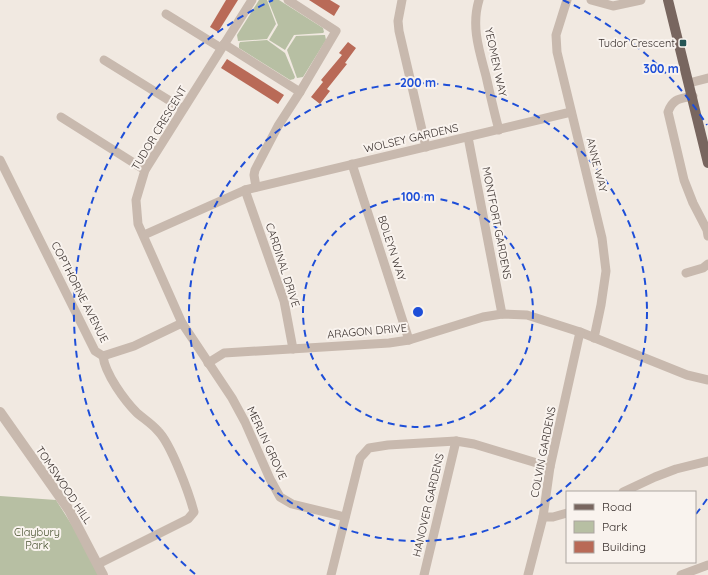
<svg xmlns="http://www.w3.org/2000/svg" width="708" height="575" font-family="Quicksand,sans-serif">
<style>
.green{fill:#b7bfa3}
.building{fill:#b96a57}
.lines{fill:none;stroke-linecap:round;stroke-linejoin:round}
.minor{stroke:#c8b9ae;stroke-width:9}
.tertiary{stroke:#c8b9ae;stroke-width:10}
.primary{stroke:#78665f;stroke-width:10}
.ring{fill:none;stroke:#1d4ed8;stroke-width:2;stroke-dasharray:7 5}
.poi-dot{fill:#255555;stroke:#f9f3ee;stroke-width:1.5}
.labels{text-anchor:middle;stroke-width:4;stroke-linejoin:round;paint-order:stroke}
.poi-label{font-size:11px;fill:#382f2c;stroke:#f9f3ee;text-anchor:end}
.street-label{font-size:11px;fill:#382f2c;stroke:#f9f3ee}
.park-label{font-size:11px;fill:#495332;stroke:#f9f3ee}
.centre{fill:#1d4ed8;stroke:#f9f3ee;stroke-width:2}
.ring-label{font-size:12px;text-anchor:middle;font-weight:bold;fill:#1d4ed8;stroke:#f9f3ee;stroke-width:4;stroke-linejoin:round;paint-order:stroke}
</style>
<rect width="100%" height="100%" fill="#f1e9e1"/>
<g class="green">
<path d="M259 0H267L276 24 267 39 238 41 237 35Z"/>
<path d="M268 0H279L323 28 324 32 323 33 294 35 285 50 269 40 278 25Z"/>
<path d="M323 35H325L326 40 303 77 297 78 287 50 296 36Z"/>
<path d="M267 40 285 53 295 77 294 79 290 80 239 48V44L240 42Z"/>
<path d="M0 496 56 500 91 555 99 575H0Z"/>
</g>
<g class="building">
<path d="M226 0H238L218 32 210 27Z"/>
<path d="M309 0H330L340 6 334 16Z"/>
<path d="M348 42 356 48 345 63 347 64 327 89 330 91 320 104 311 97 323 82 321 80 342 55 339 53Z"/>
<path d="M227 59 284 95 278 104 221 68Z"/>
</g>
<g class="lines">
<g class="minor">
<path d="M252 0 145 170 136 200 138 224 182 323 232 398 245 422 270 479 280 497 292 504 345 517"/>
<path d="M402 0 398 21 399 31 426 147"/>
<path d="M479 0C471 26 479 50 486 76 490 94 494 112 499 130"/>
<path d="M567 0 556 35 557 52 602 238 606 271 601 305 594 338"/>
<path d="M591 0 613 6 641 0"/>
<path d="M166 14 221 48"/>
<path d="M224 44 300 92 336 31 288 0"/>
<path d="M104 60 183 109"/>
<path d="M689 83 708 78"/>
<path d="M693 96C680 99 673 98 668 112L684 180 693 203 707 230 708 236"/>
<path d="M61 117 145 170"/>
<path d="M468 137 502 314"/>
<path d="M0 160 95 351 103 356 134 346 182 323"/>
<path d="M352 164 409 340"/>
<path d="M256 187 254 175 255 170 278 126 300 92"/>
<path d="M245 190 284 301 293 349"/>
<path d="M144 235 245 190 571 112"/>
<path d="M686 273 703 268 708 264"/>
<path d="M208 363 224 353 389 343 409 340 483 317 502 314 527 315 580 332 687 375 708 380"/>
<path d="M623 492 655 477 676 469 708 461"/>
<path d="M543 517H553L567 513"/>
<path d="M98 564 188 519 194 512C189 493 171 444 158 431 152 424 144 419 137 413 125 401 105 374 103 356"/>
<path d="M331 575 360 458 369 448 388 445 456 441 474 444 550 467"/>
<path d="M424 575 456 441"/>
<path d="M528 575 543 517 550 467 580 332"/>
<path d="M681 575 708 565"/>
</g>
<path class="tertiary" d="M0 412 69 510 103 575"/>
<path class="primary" d="M668 0 708 163"/>
</g>
<g class="ring">
<circle cx="418" cy="312" r="115"/>
<circle cx="418" cy="312" r="229"/>
<path d="M707 499A344 344 0 0 1 696 514M195 574A344 344 0 0 1 273 0M563 0A344 344 0 0 1 707 125"/>
</g>
<rect class="poi-dot" x="679" y="39" width="8" height="8" rx="2"/>
<g class="labels">
<g class="poi-label">
<text x="675" y="47">Tudor Crescent</text>
</g>
<g class="street-label">
<text transform="translate(496 62) rotate(78)" y="4">YEOMEN WAY</text>
<text transform="translate(159 128) rotate(-59)" y="4">TUDOR CRESCENT</text>
<text transform="translate(411 138) rotate(-13)" y="4">WOLSEY GARDENS</text>
<text transform="translate(597 165) rotate(76)" y="4">ANNE WAY</text>
<text transform="translate(497 223) rotate(79)" y="4">MONTFORT GARDENS</text>
<text transform="translate(392 248) rotate(72)" y="4">BOLEYN WAY</text>
<text transform="translate(283 265) rotate(72)" y="4">CARDINAL DRIVE</text>
<text transform="translate(80 292) rotate(63)" y="4">COPTHORNE AVENUE</text>
<text transform="translate(367 331) rotate(-5)" y="4">ARAGON DRIVE</text>
<text transform="translate(267 443) rotate(65)" y="4">MERLIN GROVE</text>
<text transform="translate(543 452) rotate(-79)" y="4">COLVIN GARDENS</text>
<text transform="translate(64 485) rotate(56)" y="4">TOMSWOOD HILL</text>
<text transform="translate(428 505) rotate(-77)" y="4">HANOVER GARDENS</text>
</g>
<g class="park-label">
<text x="37" y="536">Claybury<tspan x="37" dy="13">Park</tspan></text>
</g>
</g>
<circle cx="418" cy="312" r="6" class="centre"/>
<g class="ring-label">
<text x="661" y="73">300 m</text>
<text x="418" y="87">200 m</text>
<text x="418" y="201">100 m</text>
</g>
<rect x="566" y="491" width="130" height="72" fill="#f9f3ee" stroke="#aca5a0"/>
<rect x="574" y="504" width="20" height="6" fill="#78665f" stroke="#aca5a0"/>
<text x="602" y="511" font-size="12" fill="#382f2c">Road</text>
<rect x="574" y="521" width="20" height="12" fill="#b7bfa3" stroke="#aca5a0"/>
<text x="602" y="531" font-size="12" fill="#382f2c">Park</text>
<rect x="574" y="541" width="20" height="12" fill="#b96a57" stroke="#aca5a0"/>
<text x="602" y="551" font-size="12" fill="#382f2c">Building</text>
</svg>
